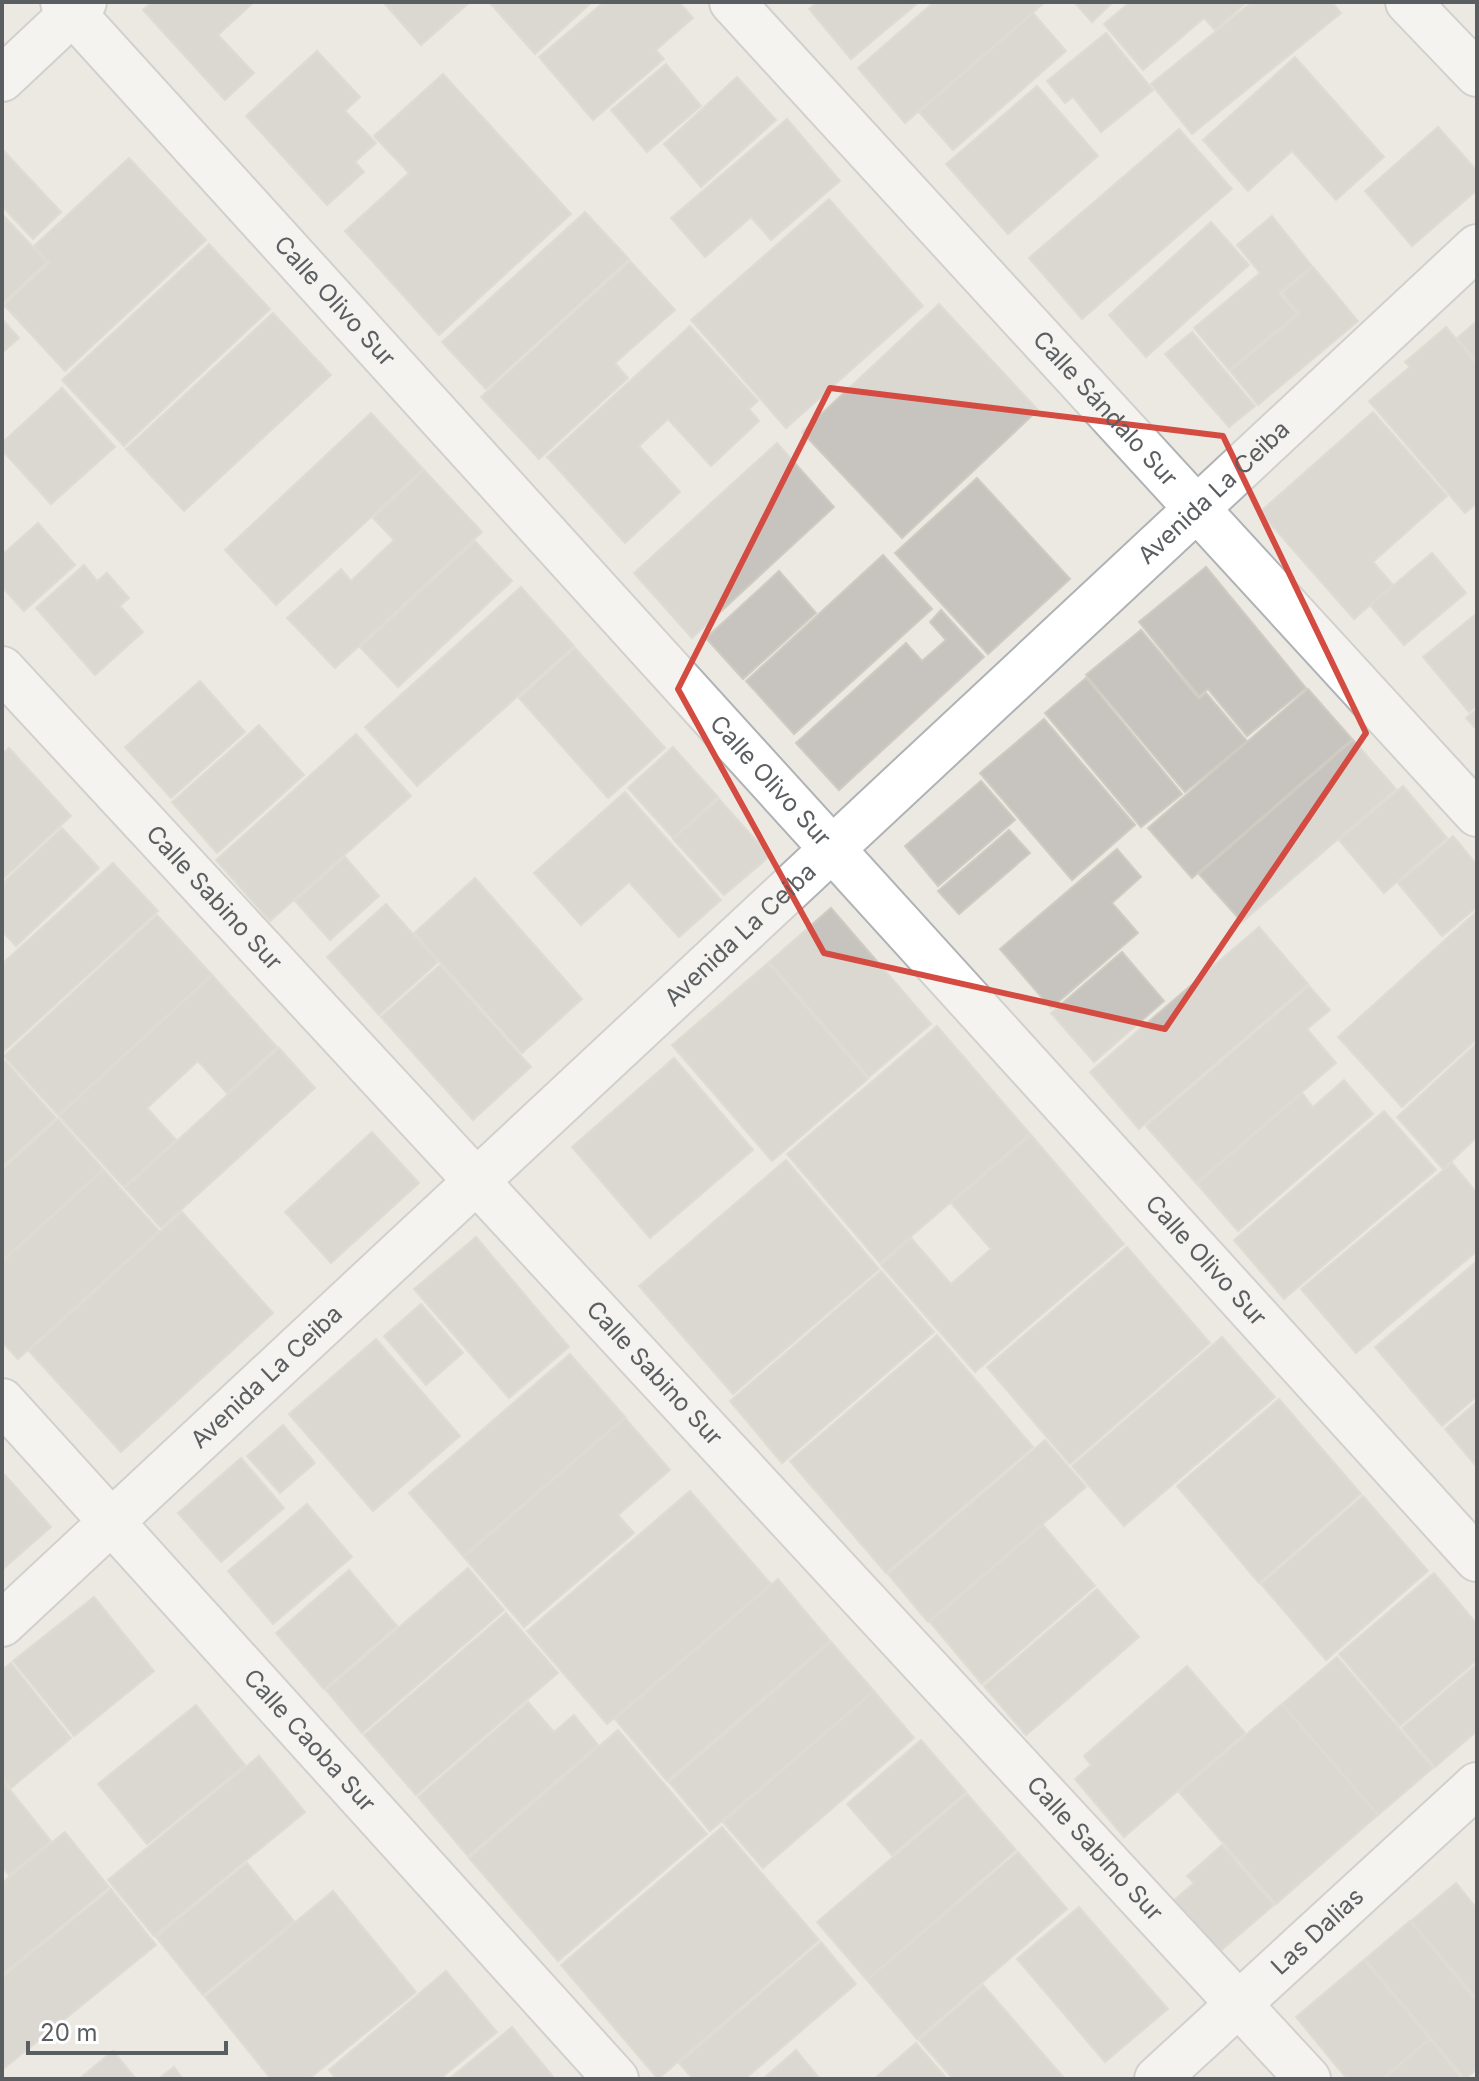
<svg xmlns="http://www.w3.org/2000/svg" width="1479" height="2081" font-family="Inter,sans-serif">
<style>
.building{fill:#c7c4bf;stroke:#cfcbc2;stroke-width:2}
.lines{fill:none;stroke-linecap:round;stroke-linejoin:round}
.minor-casing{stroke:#b0b3b6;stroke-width:48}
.minor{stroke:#fff;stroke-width:44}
.marked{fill:none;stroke:#d34b41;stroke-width:6;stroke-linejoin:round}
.labels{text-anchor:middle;stroke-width:7;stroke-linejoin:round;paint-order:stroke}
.street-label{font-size:24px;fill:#5b5e61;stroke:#fff}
</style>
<rect width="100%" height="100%" fill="#ebe9e2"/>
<g class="building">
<path d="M152 2H254L218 35 254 73 225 100 143 10Z"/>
<path d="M383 2H470L421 45Z"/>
<path d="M489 2H592L535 54Z"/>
<path d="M604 2H679L693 18 656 50 664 59 593 120 539 57Z"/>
<path d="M818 2H919L851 59 809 9Z"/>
<path d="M934 2H1045L905 123 858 68Z"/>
<path d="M1074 2H1113L1092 22Z"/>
<path d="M1130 2H1247L1215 30 1204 18 1143 70 1104 24Z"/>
<path d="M1252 2H1332L1341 13 1192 134 1151 84Z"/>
<path d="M1033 13 1066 51 953 150 919 112Z"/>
<path d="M1106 33 1153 90 1101 132 1073 97 1065 103 1047 81Z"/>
<path d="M317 51 360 97 345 111 376 143 355 162 364 172 327 205 246 116Z"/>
<path d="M1295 57 1384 157 1336 200 1292 151 1248 191 1203 140Z"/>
<path d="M666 64 701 106 647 152 611 110Z"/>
<path d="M443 74 571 214 439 335 345 231 409 173 374 136Z"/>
<path d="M737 77 776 120 701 187 664 144Z"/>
<path d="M1037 86 1098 156 1008 234 946 164Z"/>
<path d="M787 119 840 181 771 240 751 217 705 257 671 218Z"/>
<path d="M1438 127 1477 171V190L1412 246 1365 191Z"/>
<path d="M1179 129 1232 189 1082 319 1029 258Z"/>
<path d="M2 149 61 212 33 239 2 206Z"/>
<path d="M129 158 206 240 65 371 4 305 49 263 34 246Z"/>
<path d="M829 199 923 306 786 428 691 320Z"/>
<path d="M585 212 629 259 486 389 442 342Z"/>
<path d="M2 214 47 262 2 304Z"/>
<path d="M1272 216 1312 266 1279 293 1297 314 1229 370 1194 328 1260 273 1237 245Z"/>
<path d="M1211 222 1249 265 1146 357 1109 315Z"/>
<path d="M209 244 270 309 124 446 62 380Z"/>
<path d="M630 261 675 310 615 363 628 378 539 459 481 397Z"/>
<path d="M1313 267 1358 321 1258 405 1230 371 1299 314 1282 293Z"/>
<path d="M939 304 1038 410 902 538 802 432Z"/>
<path d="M273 313 331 375 184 511 126 449Z"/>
<path d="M2 319 19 338 2 353Z"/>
<path d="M1477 321V362L1457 338Z"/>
<path d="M690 326 758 401 749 409 759 421 711 466 668 419 639 446 680 492 625 543 547 457Z"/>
<path d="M1446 327 1477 364V503L1465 513 1369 401 1410 367 1405 362Z"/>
<path d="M1192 332 1255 406 1229 427 1165 354Z"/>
<path d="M62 388 115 447 51 504 2 450V443Z"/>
<path d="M1373 412 1447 496 1373 562 1393 585 1354 619 1260 512Z"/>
<path d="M371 413 423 469 276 605 225 550Z"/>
<path d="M777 443 834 507 692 638 634 573Z"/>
<path d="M424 470 482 532 335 668 287 618 341 569 351 581 394 540 373 518Z"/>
<path d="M977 478 1070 579 988 654 895 553Z"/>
<path d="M38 523 75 565 24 611 2 587V555Z"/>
<path d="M475 541 512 581 398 687 360 647Z"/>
<path d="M1432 553 1466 593 1404 645 1370 605Z"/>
<path d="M883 555 932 609 794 734 746 681Z"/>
<path d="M84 565 97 581 107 573 129 598 120 606 143 632 95 675 36 608Z"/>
<path d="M1206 567 1306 688 1247 736 1208 689 1199 696 1139 622Z"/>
<path d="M779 571 816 613 743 679 706 638Z"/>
<path d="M521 587 574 646 417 786 365 727Z"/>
<path d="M941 610 984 657 839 790 796 743 906 643 922 661 946 640 930 622Z"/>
<path d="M1477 613V705L1469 712 1423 657Z"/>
<path d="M1141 630 1199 699 1206 693 1247 741 1185 792 1086 675Z"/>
<path d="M575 648 665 748 608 798 519 698Z"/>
<path d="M1086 678 1182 794 1141 827 1045 713Z"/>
<path d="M200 681 245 732 171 798 125 747Z"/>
<path d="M1308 689 1352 739 1192 878 1148 828Z"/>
<path d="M1477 709V730L1466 718Z"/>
<path d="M1044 719 1135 825 1072 880 980 773Z"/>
<path d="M259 725 304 775 217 853 172 802Z"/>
<path d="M356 734 411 796 270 921 216 860Z"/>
<path d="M1353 740 1396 789 1242 922 1199 874Z"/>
<path d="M673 747 718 797 673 838 628 788Z"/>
<path d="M9 748 71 816 2 880V754Z"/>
<path d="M981 781 1015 820 938 886 905 846Z"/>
<path d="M1403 786 1447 838 1384 893 1339 840Z"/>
<path d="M625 792 721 900 679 937 629 882 581 925 534 873Z"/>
<path d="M719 799 770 856 724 895 673 839Z"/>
<path d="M62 828 99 868 16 946 2 931V884Z"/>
<path d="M1009 830 1030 853 959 914 938 891Z"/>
<path d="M1453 836 1477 865V907L1442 936 1398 883Z"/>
<path d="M1117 849 1141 877 1112 903 1138 933 1051 1008 1000 949Z"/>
<path d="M345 857 379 896 330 940 295 901Z"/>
<path d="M113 863 158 911 2 1053V964Z"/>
<path d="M475 878 582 999 522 1053 414 933Z"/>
<path d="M386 904 438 962 379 1015 327 957Z"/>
<path d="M831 908 931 1024 869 1077 769 962Z"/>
<path d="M1477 911V1039L1402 1107 1338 1037Z"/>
<path d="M157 915 212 975 58 1115 4 1056Z"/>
<path d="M1259 927 1308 984 1139 1129 1090 1072Z"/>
<path d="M1122 952 1164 1001 1094 1062 1051 1013Z"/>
<path d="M768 963 868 1079 772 1161 672 1045Z"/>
<path d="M440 965 531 1067 473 1120 381 1017Z"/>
<path d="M212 975 277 1047 227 1093 198 1061 147 1108 176 1140 124 1187 59 1116Z"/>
<path d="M1309 986 1330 1010 1307 1029 1336 1063 1196 1183 1146 1126Z"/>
<path d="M937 1026 1030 1134 880 1263 787 1154Z"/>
<path d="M1477 1043V1137L1443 1169 1397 1117Z"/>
<path d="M279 1048 315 1088 161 1228 125 1188Z"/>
<path d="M674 1058 753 1150 650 1238 572 1147Z"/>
<path d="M5 1061 56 1118 2 1167V1064Z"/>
<path d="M1344 1080 1373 1114 1238 1231 1197 1184 1302 1093 1313 1107Z"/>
<path d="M1384 1111 1436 1170 1284 1299 1234 1240Z"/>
<path d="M58 1119 103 1169 2 1261V1170Z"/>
<path d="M372 1132 419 1183 331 1263 285 1212Z"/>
<path d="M1031 1135 1124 1244 975 1372 881 1265 911 1238 951 1284 991 1249 951 1203Z"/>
<path d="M786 1160 879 1269 733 1394 639 1286Z"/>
<path d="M1452 1163 1477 1193V1251L1356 1353 1301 1289Z"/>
<path d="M104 1170 159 1231 18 1359 2 1342V1262Z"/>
<path d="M182 1212 273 1313 121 1452 29 1351Z"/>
<path d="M476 1237 569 1347 509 1398 414 1289Z"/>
<path d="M1127 1247 1210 1343 1070 1464 987 1367Z"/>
<path d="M1477 1261V1396L1442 1426 1375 1347Z"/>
<path d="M881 1271 934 1332 782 1463 730 1401Z"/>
<path d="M421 1304 463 1353 426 1385 384 1336Z"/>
<path d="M937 1335 1033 1447 886 1573 790 1461Z"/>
<path d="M1222 1337 1275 1397 1124 1526 1072 1466Z"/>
<path d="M376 1339 460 1436 373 1511 289 1414Z"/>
<path d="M570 1354 625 1417 463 1556 409 1493Z"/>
<path d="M1279 1399 1361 1494 1259 1583 1177 1486Z"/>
<path d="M1477 1402V1467L1445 1429Z"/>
<path d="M625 1418 670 1470 618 1515 634 1533 524 1627 464 1557Z"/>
<path d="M283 1425 315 1463 280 1493 247 1456Z"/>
<path d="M1045 1440 1086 1487 928 1622 888 1574Z"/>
<path d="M241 1458 284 1508 221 1562 178 1513Z"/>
<path d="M5 1475 51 1527 2 1570V1478Z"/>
<path d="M690 1491 771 1584 607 1724 527 1631Z"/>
<path d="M1363 1496 1428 1571 1326 1660 1261 1584Z"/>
<path d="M307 1504 352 1557 273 1624 228 1571Z"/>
<path d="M1043 1525 1095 1586 982 1684 930 1622Z"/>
<path d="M468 1568 504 1610 362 1733 326 1690Z"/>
<path d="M349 1570 397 1626 324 1689 276 1633Z"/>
<path d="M1434 1573 1477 1624V1660L1400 1726 1339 1654Z"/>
<path d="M778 1579 830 1641 667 1781 615 1719Z"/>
<path d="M1097 1589 1139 1637 1026 1735 984 1686Z"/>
<path d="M94 1597 154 1671 74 1736 13 1661Z"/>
<path d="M506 1613 558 1673 416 1795 364 1735Z"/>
<path d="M831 1642 874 1691 710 1831 669 1782Z"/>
<path d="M1337 1657 1433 1768 1378 1815 1282 1704Z"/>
<path d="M11 1663 71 1738 11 1788 2 1777V1670Z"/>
<path d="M1477 1664V1731L1435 1767 1402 1728Z"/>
<path d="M1187 1666 1245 1733 1124 1837 1075 1779 1091 1765 1084 1756Z"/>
<path d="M874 1691 914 1738 763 1868 723 1822Z"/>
<path d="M528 1702 554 1732 574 1715 598 1745 468 1856 418 1797Z"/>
<path d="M1282 1704 1378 1815 1276 1904 1179 1792Z"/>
<path d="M196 1705 245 1765 147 1844 98 1784Z"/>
<path d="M618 1730 707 1834 558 1961 469 1858Z"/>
<path d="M921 1740 966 1792 892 1855 847 1804Z"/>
<path d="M259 1756 305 1812 154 1936 108 1880Z"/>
<path d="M2 1780 51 1841 9 1875 2 1867Z"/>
<path d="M967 1794 1016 1850 867 1980 817 1922Z"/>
<path d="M722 1827 819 1940 658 2079 561 1965Z"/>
<path d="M65 1832 109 1887 2 1975V1883Z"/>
<path d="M1222 1845 1274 1905 1218 1953 1173 1901 1194 1883 1187 1876Z"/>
<path d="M1018 1852 1067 1909 917 2039 867 1980Z"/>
<path d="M247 1863 294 1921 203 1995 156 1937Z"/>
<path d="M1456 1883 1477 1909V1999L1411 1921Z"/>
<path d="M111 1889 156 1945 2 2070V1977Z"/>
<path d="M333 1891 416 1992 309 2079H271L205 1997Z"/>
<path d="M1079 1907 1168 2009 1105 2062 1017 1959Z"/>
<path d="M1410 1921 1477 2002V2069L1465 2079 1365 1959Z"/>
<path d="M821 1942 856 1984 745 2079H693L679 2063Z"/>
<path d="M1364 1960 1430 2039 1382 2079H1347L1296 2017Z"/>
<path d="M446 1971 497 2032 440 2079H336L329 2070Z"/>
<path d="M983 1985 1065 2079H953L919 2040Z"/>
<path d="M512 2027 555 2079H449Z"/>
<path d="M1430 2039 1462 2079H1383Z"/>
<path d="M916 2043 947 2079H874Z"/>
<path d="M796 2050 820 2079H763Z"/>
<path d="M113 2051 136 2079H79Z"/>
<path d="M174 2067 183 2079H158Z"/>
</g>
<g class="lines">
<defs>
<g id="minor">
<path id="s1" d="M63 2 1477 1559"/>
<path id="s2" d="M732 2 1477 814"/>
<path d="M1408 2 1477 74"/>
<path d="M2 79 84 2"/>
<path id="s3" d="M2 669 1308 2079"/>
<path id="s4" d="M2 1401 616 2079"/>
<path id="s5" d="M2 1624 1477 247"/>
<path id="s6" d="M1157 2079 1477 1785"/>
</g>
</defs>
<use href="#minor" class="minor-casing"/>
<use href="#minor" class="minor"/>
</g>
<path d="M0 0H1479V2081H0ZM830 388 1223 436 1366 733 1165 1029 824 953 678 689Z" fill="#ebe9e2" fill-opacity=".55" fill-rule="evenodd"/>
<path class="marked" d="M830 388 1223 436 1366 733 1165 1029 824 953 678 689Z"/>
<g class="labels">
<g class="street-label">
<text dy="8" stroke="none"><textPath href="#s1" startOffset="404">Calle Olivo Sur</textPath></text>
<text dy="8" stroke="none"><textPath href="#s2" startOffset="552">Calle Sándalo Sur</textPath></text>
<text dy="8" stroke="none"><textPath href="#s5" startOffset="1658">Avenida La Ceiba</textPath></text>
<text dy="8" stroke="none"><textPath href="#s1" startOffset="1052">Calle Olivo Sur</textPath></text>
<text dy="8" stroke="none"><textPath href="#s3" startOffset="312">Calle Sabino Sur</textPath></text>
<text dy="8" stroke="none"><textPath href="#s5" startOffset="1010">Avenida La Ceiba</textPath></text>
<text dy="8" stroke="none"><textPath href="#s1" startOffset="1700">Calle Olivo Sur</textPath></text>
<text dy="8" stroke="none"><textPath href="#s3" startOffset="960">Calle Sabino Sur</textPath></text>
<text dy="8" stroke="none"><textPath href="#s5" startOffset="362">Avenida La Ceiba</textPath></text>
<text dy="8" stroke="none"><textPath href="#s4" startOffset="458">Calle Caoba Sur</textPath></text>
<text dy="8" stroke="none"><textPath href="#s3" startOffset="1608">Calle Sabino Sur</textPath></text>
<text dy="8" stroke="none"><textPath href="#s6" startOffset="218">Las Dalias</textPath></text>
</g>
</g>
<rect width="1479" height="2081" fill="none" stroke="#5b5e61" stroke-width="8"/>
<path d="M28 2041v12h198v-12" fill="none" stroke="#5b5e61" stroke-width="4"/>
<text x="40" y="2041" font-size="24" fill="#5b5e61" stroke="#ffffff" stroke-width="6" paint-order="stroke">20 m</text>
</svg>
